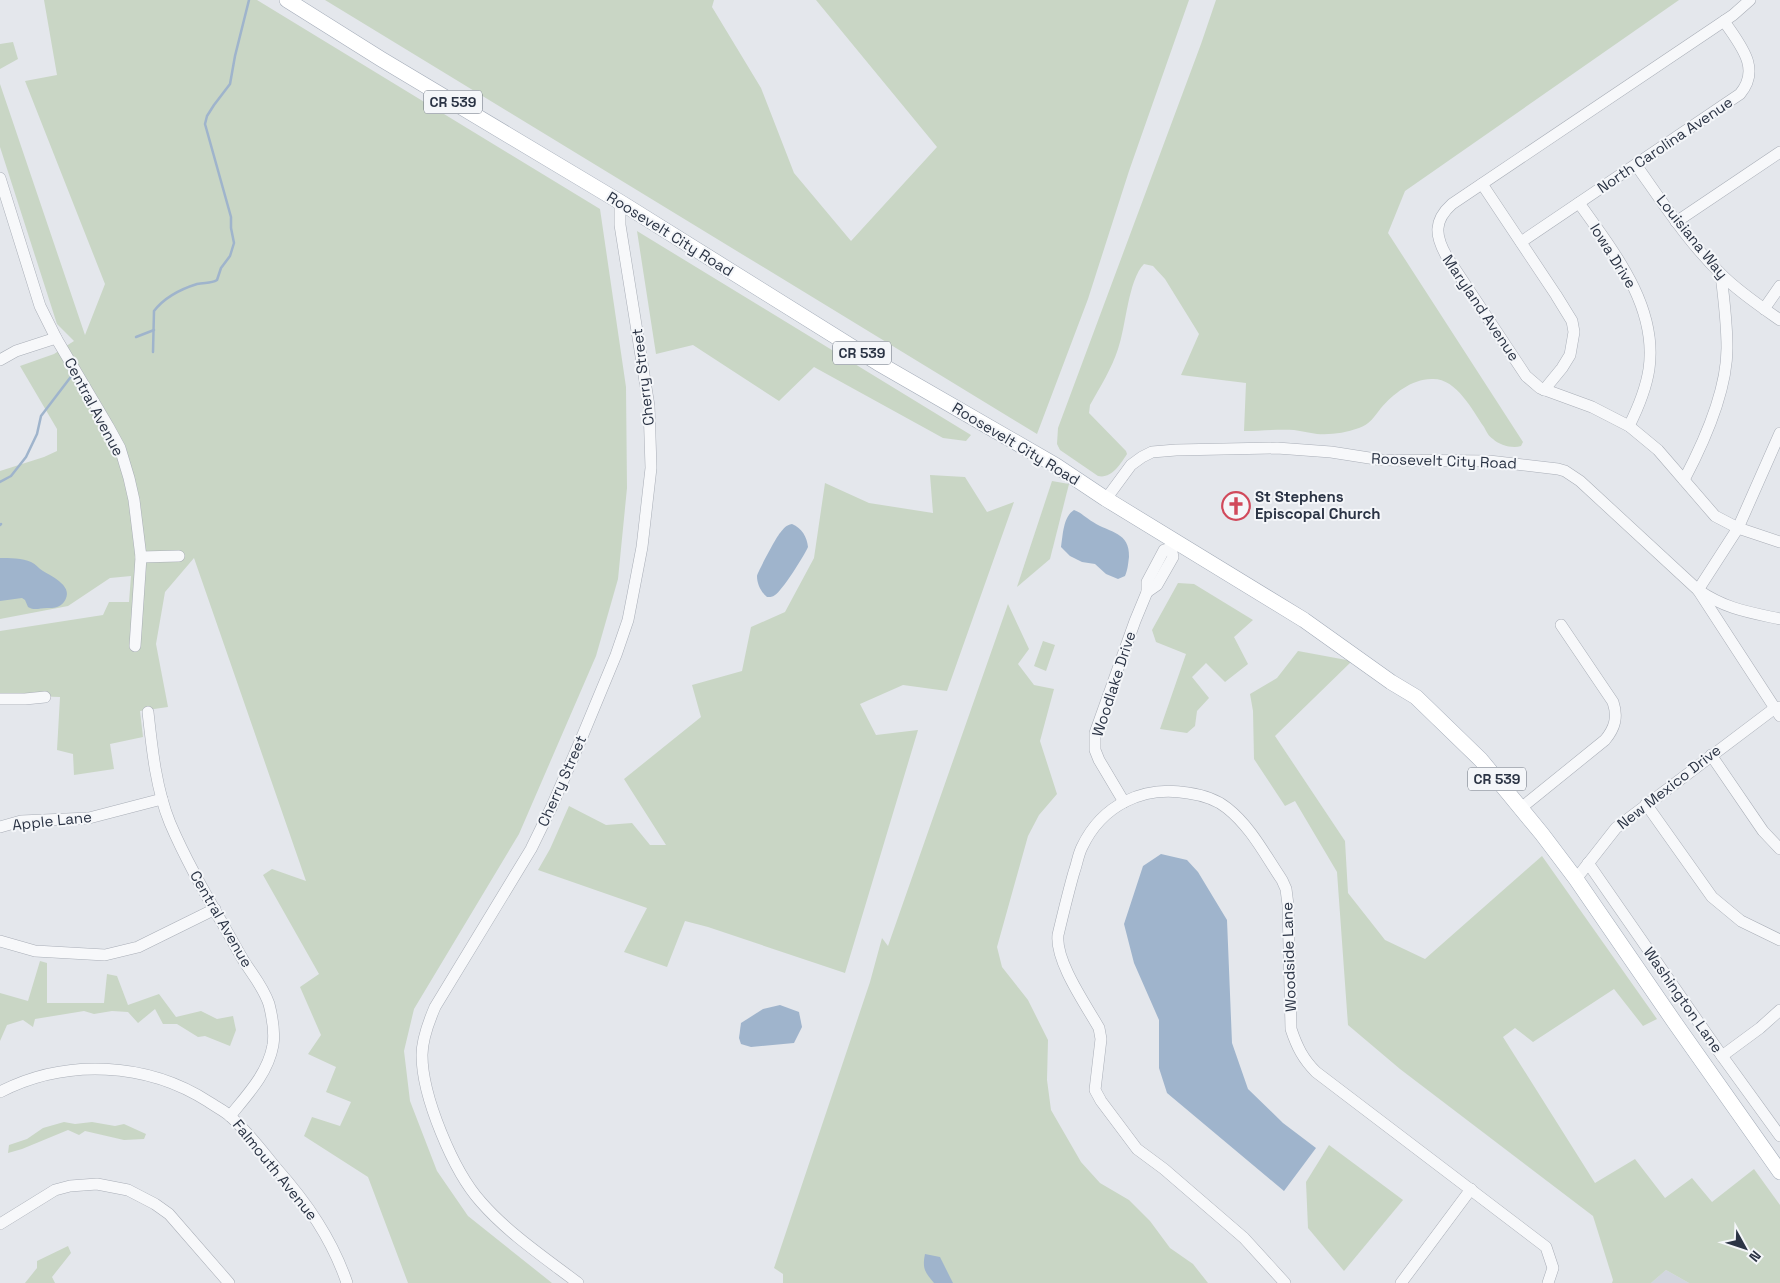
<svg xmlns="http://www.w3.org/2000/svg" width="1780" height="1283" font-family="'Space Grotesk',sans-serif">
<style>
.built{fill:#d2d6de}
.green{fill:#c9d6c5}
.water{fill:#9fb4cc}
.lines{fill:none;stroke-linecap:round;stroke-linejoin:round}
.stream{stroke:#9fb4cc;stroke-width:2.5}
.minor-casing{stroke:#a9aeb7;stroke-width:12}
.major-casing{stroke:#a3abb8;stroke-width:16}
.minor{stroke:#f7f8fa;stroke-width:11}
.major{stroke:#fff;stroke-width:15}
.labels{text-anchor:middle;stroke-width:4;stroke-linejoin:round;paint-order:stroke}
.shield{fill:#f4f6f9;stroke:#676e7b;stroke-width:1}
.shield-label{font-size:14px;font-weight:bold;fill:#2b3445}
.street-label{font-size:15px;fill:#2b3445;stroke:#f4f6f9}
.poi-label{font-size:15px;font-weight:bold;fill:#2b3445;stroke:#f4f6f9;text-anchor:start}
</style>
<rect width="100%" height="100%" fill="#e4e7ec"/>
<path class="built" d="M1666 1270 1689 1283H1651Z"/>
<g class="green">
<path d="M44 0H257L600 209 626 387 627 488 618 579 596 656 519 834 414 1009 404 1051 410 1101 437 1171 468 1216 552 1283H408L368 1177 304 1136 312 1117 340 1126 351 1102 326 1092 336 1067 308 1054 321 1035 300 987 319 974 263 875 272 869 306 881 194 558 165 592 156 644 168 707 140 711 143 737 110 744 114 769 74 775 73 754 57 750 60 697 0 695V631L103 615 109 602H129L131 576 110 578 68 606 0 619V471L44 457 57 451V429L20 366 54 354 74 341 57 324 0 147V84L85 335 105 284 25 81 57 75Z"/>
<path d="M325 0H714L712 7 761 88 794 173 851 241 937 147 816 0H1189L1129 171 1088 299 1037 434Z"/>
<path d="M1216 0H1679L1405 191 1388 233 1523 442 1521 446C1513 449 1499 445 1493 439 1489 437 1486 431 1484 427 1472 410 1457 379 1433 379 1413 378 1393 394 1381 408 1375 416 1369 425 1359 428 1345 433 1331 435 1317 434 1309 433 1302 431 1294 430 1278 429 1261 431 1244 431L1246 383 1181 375 1199 334 1165 279 1153 266 1144 264C1128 280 1126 327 1118 349 1112 368 1100 387 1090 405L1089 413 1126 451 1127 454C1120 465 1111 479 1098 476L1060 450 1057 444 1058 428 1201 44Z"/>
<path d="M13 42 18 59 0 69V44Z"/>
<path d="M637 231 971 435 966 441 943 438 814 367 779 401 693 345 656 354Z"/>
<path d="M930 475 965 477 987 512 1014 502 947 691 903 685 860 704 876 735 918 730 845 973 708 927 685 921 667 967 624 952 647 908 538 870 550 849 569 806 606 825 632 823 650 845H666L624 779 701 717 692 685 742 671 751 627 785 612 814 558 825 483 869 503 933 513Z"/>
<path d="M1052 481 1069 484 1050 559 1017 587Z"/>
<path d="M1178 583 1194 584 1253 620 1234 637 1248 664 1225 682 1206 663 1192 677 1209 698 1197 711 1195 726 1187 733 1160 729 1186 654 1156 642 1152 630Z"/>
<path d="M1008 604 1029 649 1018 664 1034 685 1054 689 1040 741 1057 794 1039 815 1028 836 997 947 1002 967 1028 1000 1048 1040 1047 1080 1051 1110 1081 1162 1100 1183 1129 1200 1150 1221 1170 1248 1193 1264 1208 1283H783V1274L774 1268 870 982 882 938 888 946Z"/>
<path d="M1043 641 1055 645 1046 671 1034 666Z"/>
<path d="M1298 651 1352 661 1275 736 1345 841 1348 893 1385 940 1425 959 1542 856 1657 1019 1643 1026 1614 989 1533 1042 1515 1028 1503 1037 1595 1183 1635 1159 1665 1198 1692 1178 1712 1202 1754 1169 1780 1205V1283H1689L1666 1270 1651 1283H1612L1613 1280 1593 1216 1400 1069 1348 1025 1337 872 1295 801 1285 806 1254 759 1253 711 1250 694 1277 678Z"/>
<path d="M40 961 47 963V1003H104L107 974 117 976 128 1005 159 994 176 1017 201 1011 217 1019 233 1016 236 1030 230 1046 205 1036 198 1037 177 1024H163L155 1009 138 1023 128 1012 112 1011 94 1014 84 1011 35 1019 33 1027 23 1020 7 1025 0 1041V993L28 1001Z"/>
<path d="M64 1122 75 1124 92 1122 115 1126 124 1124 146 1134 144 1139 124 1140 85 1131 79 1135 68 1130 22 1149 8 1153 9 1145 27 1139 43 1128Z"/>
<path d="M1329 1145 1403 1200 1344 1271 1308 1228 1306 1182Z"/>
<path d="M68 1246 71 1253 52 1277 55 1283H25L37 1268V1261Z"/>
</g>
<g class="water">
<path d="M1074 510C1082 513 1086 518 1093 522 1110 533 1130 532 1129 557 1128 564 1128 569 1125 576L1118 579 1106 574 1095 564 1082 562 1070 556 1061 547C1063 535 1063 517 1074 510Z"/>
<path d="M792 524C802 528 807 537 808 547 804 556 782 591 775 595 772 597 771 597 767 597 761 592 757 584 757 576 757 573 777 536 780 533 784 528 786 525 792 524Z"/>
<path d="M0 558C9 558 23 558 31 562 36 564 39 569 43 571 53 577 75 587 64 602 59 608 54 608 47 608 39 608 35 611 28 607L25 600 22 598 0 601Z"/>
<path d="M1161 854 1187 860 1198 872 1227 920 1232 1043 1248 1089 1283 1123 1316 1148 1284 1191 1167 1093 1159 1068V1020L1134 963 1124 924 1143 866Z"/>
<path d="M780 1005 799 1012 802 1027 794 1043 751 1047 741 1044 739 1038 741 1023 763 1009Z"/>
<path d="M925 1254 940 1257 953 1283H934C925 1272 922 1269 925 1254Z"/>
</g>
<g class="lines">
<g class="stream">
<path d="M136 337 154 330"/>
<path d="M153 352 154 311C164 298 181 289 197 284 204 282 211 284 217 280L221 268 230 256 234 243 231 228V217L205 124 207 116 214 105 230 84 235 56 249 0"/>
<path d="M0 482 11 476 26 457 37 434 41 416 73 374"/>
<path d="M0 525 1 524"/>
</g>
<defs>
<g id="minor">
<path d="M1750 0 1733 15 1452 204C1433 221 1435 236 1447 257L1526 376 1540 388 1592 407 1629 426 1658 450 1715 516 1738 528 1780 542"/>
<path d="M1636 165C1663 203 1688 242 1722 275 1739 292 1760 306 1780 320"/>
<path d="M0 178 40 306 56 338 108 426 120 448 129 478 134 500 141 557 135 646"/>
<path d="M1482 184 1556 295 1572 321 1574 332 1570 355 1562 368 1544 390"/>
<path d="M1579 203C1613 251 1658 306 1649 369 1646 389 1638 408 1629 426"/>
<path d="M1676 222 1780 152"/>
<path d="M1521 242 1740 94C1762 68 1739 44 1724 21"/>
<path d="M1764 309 1780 286"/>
<path d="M0 360 16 351 56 338"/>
<path d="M1780 433 1738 528 1698 590 1780 716"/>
<path d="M1684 480C1703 444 1727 390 1727 348 1727 324 1724 299 1721 275"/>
<path d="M1106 499 1131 465 1142 457 1152 452 1176 450 1277 448 1331 452 1382 460 1489 461 1558 469 1565 471 1580 481 1698 590C1726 609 1748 612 1780 619"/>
<path d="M141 557 179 556"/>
<path d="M1147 592 1157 585 1173 557 1171 548"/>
<path d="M0 699H25L45 697"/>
<path d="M148 712C152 749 156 789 170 823 190 870 217 913 242 958 251 973 263 986 269 1004 272 1016 275 1032 273 1045 268 1073 248 1094 230 1116"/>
<path d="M1711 755 1763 831 1780 849"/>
<path d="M1124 802 1099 760 1095 750V733L1135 621 1147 592V582L1164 550 1171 548 1175 541"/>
<path d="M1646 804 1712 897 1741 921 1780 940"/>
<path d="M1521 808 1605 740C1615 728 1618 717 1613 702L1561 625"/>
<path d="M0 827 21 821 89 818 162 799"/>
<path d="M1588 863 1722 1056 1780 1136"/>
<path d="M1576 879 1616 828 1775 708 1780 707"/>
<path d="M0 941 35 951 105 955 138 947 215 909"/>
<path d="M1722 1056 1760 1028 1780 1010"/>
<path d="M0 1092C66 1058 147 1062 209 1102 216 1107 225 1111 231 1117 248 1132 262 1151 276 1168 307 1203 332 1239 347 1283"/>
<path d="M0 1224 55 1190 70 1186 97 1184 128 1190 155 1204 169 1214 229 1283"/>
<path d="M578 1283C545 1258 508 1233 481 1202 453 1171 422 1096 422 1055 422 1039 429 1021 435 1007L531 849 552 806 582 737 616 655 628 620 642 547 651 468 649 406 620 225V202"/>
<path d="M1285 1283 1244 1238 1164 1169 1137 1149 1101 1101 1095 1090 1101 1039 1099 1028C1086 1005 1055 961 1058 935 1063 914 1068 893 1074 872 1077 864 1078 855 1082 847 1102 805 1143 785 1188 793 1202 795 1216 799 1227 808 1251 827 1265 855 1282 880L1286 889 1288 905 1291 1029C1297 1047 1303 1059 1316 1072L1546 1247 1553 1268 1548 1283"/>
<path d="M1401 1283 1471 1189"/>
</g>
<path id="major" d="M287 0 381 59 620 202 878 363 1055 465 1106 499 1304 620 1391 682 1416 697 1481 760 1542 834 1576 879 1675 1023 1780 1172"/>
</defs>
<use href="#minor" class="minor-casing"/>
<use href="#major" class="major-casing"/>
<use href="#minor" class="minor"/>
<use href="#major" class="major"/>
</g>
<defs>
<symbol id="church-ring" viewBox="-11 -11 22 22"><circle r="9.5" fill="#f4f6f9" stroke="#d1495b" stroke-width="1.5"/><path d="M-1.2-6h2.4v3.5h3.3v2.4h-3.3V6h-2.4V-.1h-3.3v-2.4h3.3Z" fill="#d1495b"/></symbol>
</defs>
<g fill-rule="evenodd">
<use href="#church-ring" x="1220" y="490" width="32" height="32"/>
</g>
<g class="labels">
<g class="shield">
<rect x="424" y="90.5" width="58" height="23" rx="4"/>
<rect x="833" y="341.5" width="58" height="23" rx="4"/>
<rect x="1468" y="767.5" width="58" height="23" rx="4"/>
</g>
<g class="shield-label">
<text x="453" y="107">CR 539</text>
<text x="862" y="358">CR 539</text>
<text x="1497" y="784">CR 539</text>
</g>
<g class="street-label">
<text transform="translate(1665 145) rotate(-34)" y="5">North Carolina Avenue</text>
<text transform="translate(670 234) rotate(32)" y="5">Roosevelt City Road</text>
<text transform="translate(1692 237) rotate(51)" y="5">Louisiana Way</text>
<text transform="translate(1613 256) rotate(58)" y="5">Iowa Drive</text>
<text transform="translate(1481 308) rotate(56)" y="5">Maryland Avenue</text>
<text transform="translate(643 377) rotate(-97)" y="5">Cherry Street</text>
<text transform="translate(94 407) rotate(62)" y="5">Central Avenue</text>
<text transform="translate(1016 444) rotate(31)" y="5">Roosevelt City Road</text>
<text transform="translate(1444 461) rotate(2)" y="5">Roosevelt City Road</text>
<text transform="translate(1114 684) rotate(-72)" y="5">Woodlake Drive</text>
<text transform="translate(562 781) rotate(-66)" y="5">Cherry Street</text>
<text transform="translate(1669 787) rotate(-38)" y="5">New Mexico Drive</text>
<text transform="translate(52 821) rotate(-6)" y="5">Apple Lane</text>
<text transform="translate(221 919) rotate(60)" y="5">Central Avenue</text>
<text transform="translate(1289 957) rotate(-92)" y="5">Woodside Lane</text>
<text transform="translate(1683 1000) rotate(55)" y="5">Washington Lane</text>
<text transform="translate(275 1170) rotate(51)" y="5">Falmouth Avenue</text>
</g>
<g class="poi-label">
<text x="1255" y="502">St Stephens<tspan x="1255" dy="17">Episcopal Church</tspan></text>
</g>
</g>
<g transform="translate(1745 1248) rotate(130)" stroke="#f4f6f9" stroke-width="4" paint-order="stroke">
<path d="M0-4L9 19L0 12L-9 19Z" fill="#2b3445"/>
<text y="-8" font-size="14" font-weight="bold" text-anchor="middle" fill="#2b3445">N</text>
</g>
</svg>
